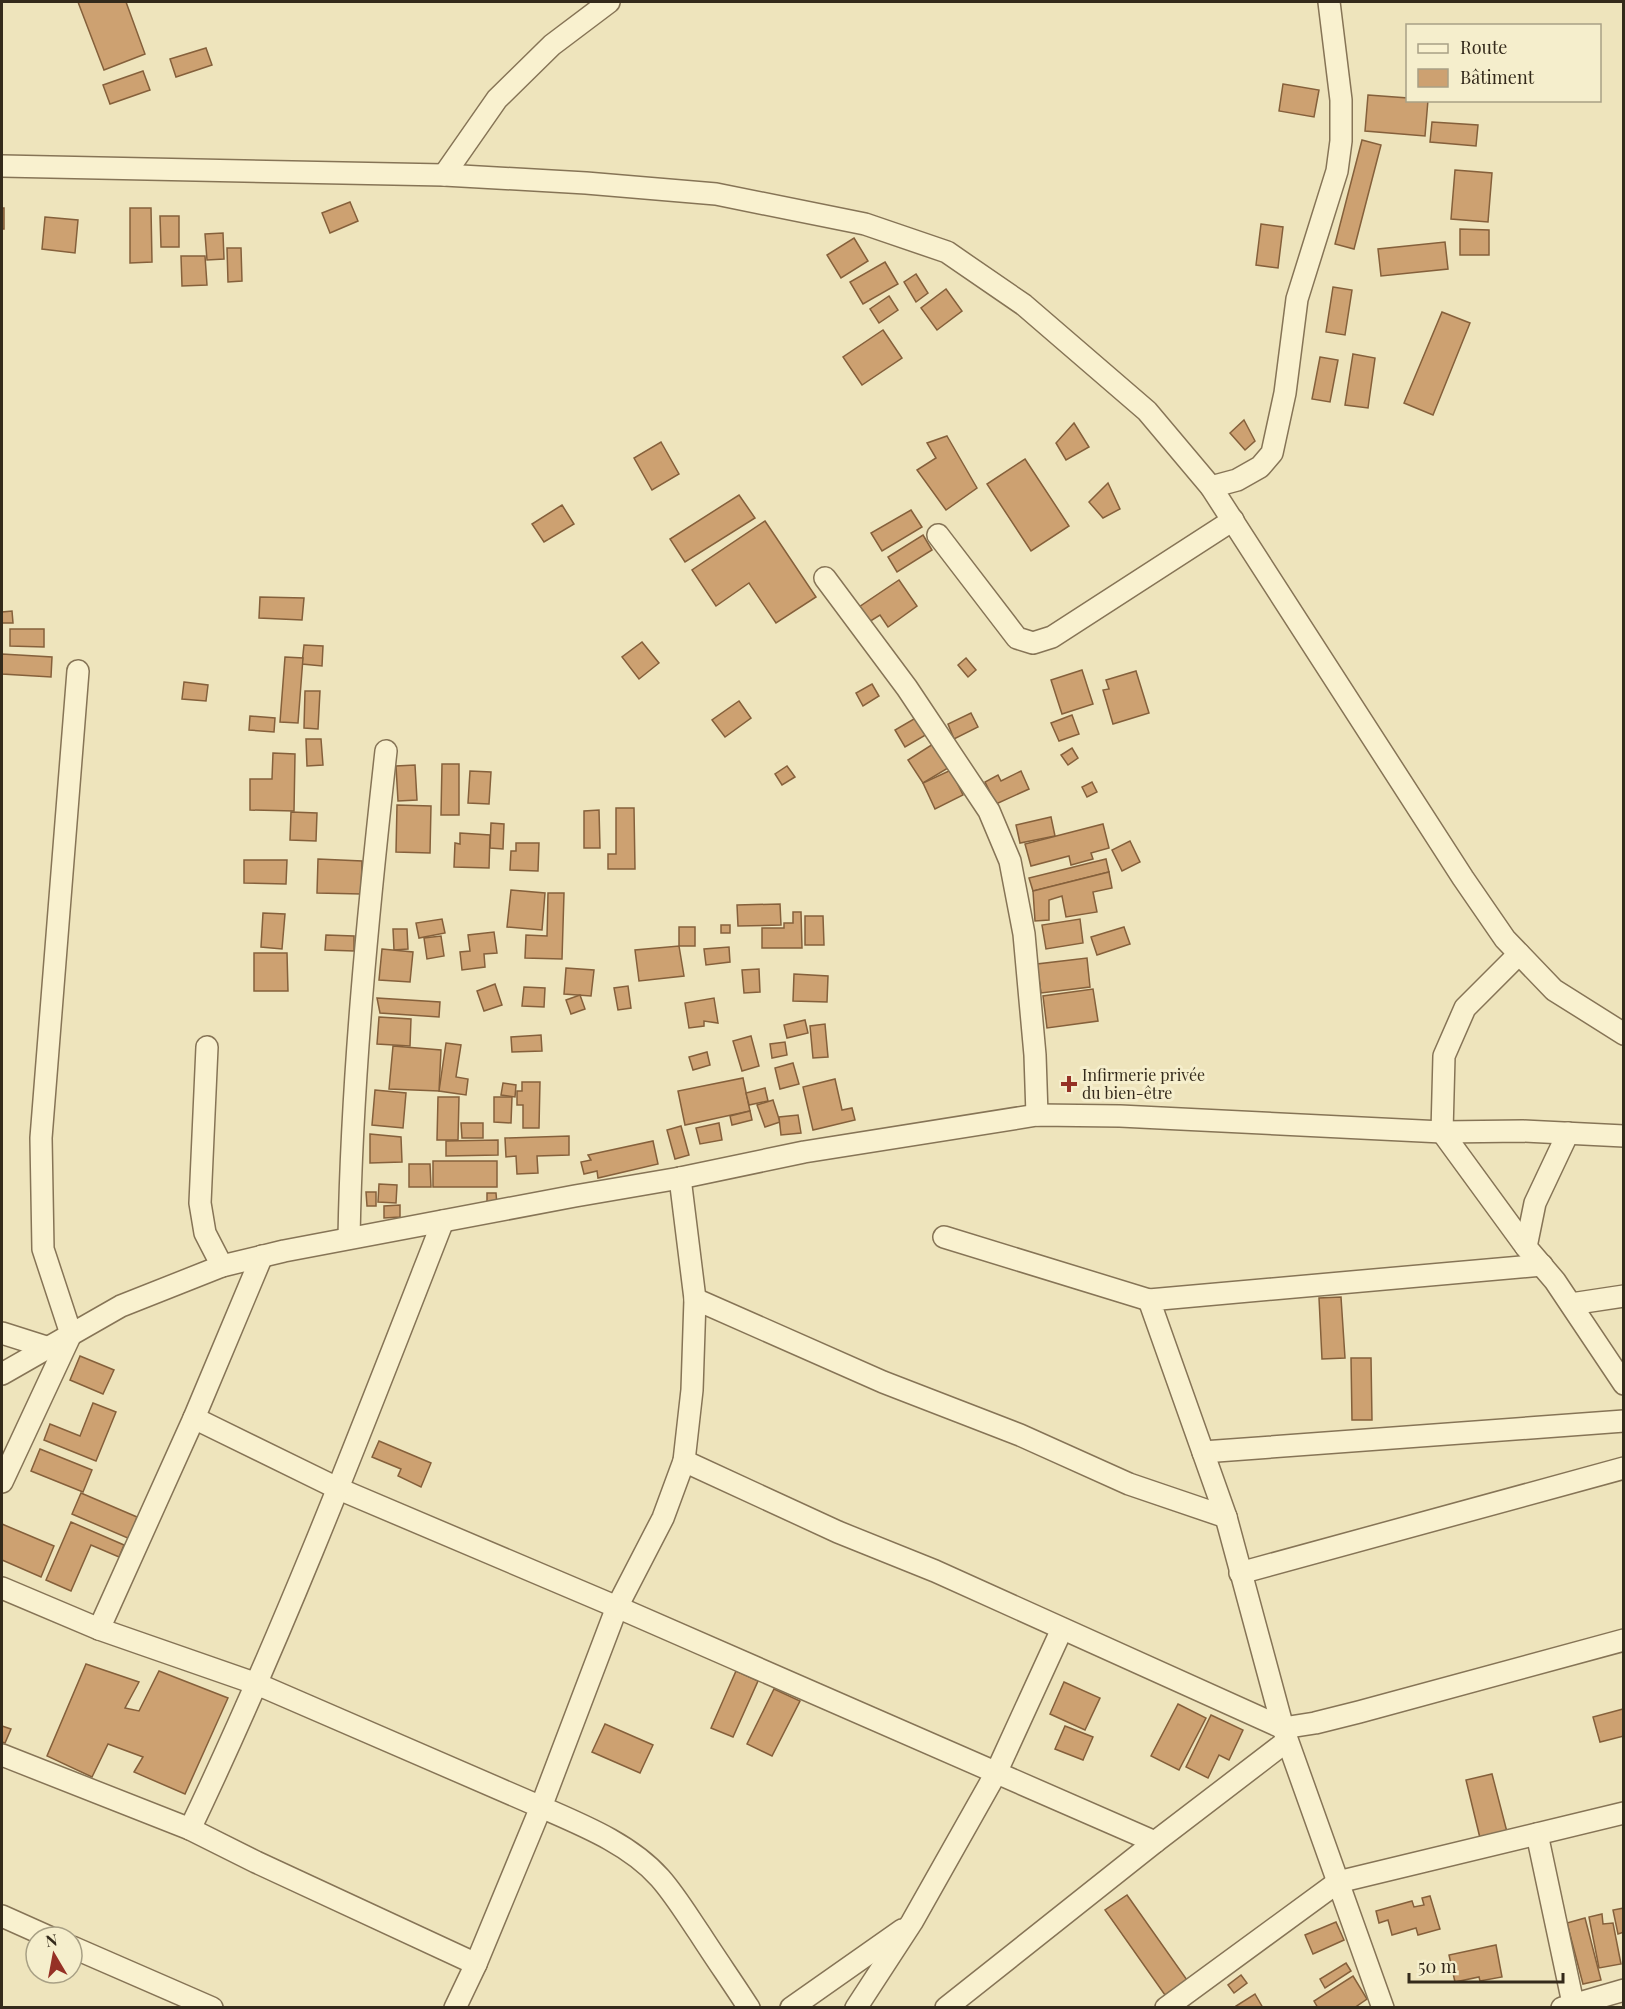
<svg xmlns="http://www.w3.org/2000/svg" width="1625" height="2009" font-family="'Playfair Display',serif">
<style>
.building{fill:#cda171;stroke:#85603b;stroke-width:1.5}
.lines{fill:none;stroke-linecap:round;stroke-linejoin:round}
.street-casing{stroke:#867456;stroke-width:24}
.street{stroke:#f9f1cf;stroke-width:21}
.poi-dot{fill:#953025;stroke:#f5eecc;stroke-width:2}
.labels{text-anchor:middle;stroke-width:6;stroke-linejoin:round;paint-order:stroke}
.poi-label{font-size:16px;fill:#342a1b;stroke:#f5eecc;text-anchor:start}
</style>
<rect width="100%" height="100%" fill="#eee4bc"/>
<g class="building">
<path d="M78 2H126L145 54 104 70Z"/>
<path d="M206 48 212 65 176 77 170 59Z"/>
<path d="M143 71 150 90 110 104 103 85Z"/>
<path d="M1283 84 1319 90 1314 117 1279 111Z"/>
<path d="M1368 95 1408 98V100H1428L1425 136 1365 131Z"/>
<path d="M1432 122 1478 125 1476 146 1430 142Z"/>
<path d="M1362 140 1381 145 1354 249 1335 244Z"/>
<path d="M1455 170 1492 173 1488 222 1451 219Z"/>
<path d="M350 202 358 221 330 233 322 213Z"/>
<rect x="2" y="208" width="2" height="21"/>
<path d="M130 208H151L152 262 130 263Z"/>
<path d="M160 216H179V247H161Z"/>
<path d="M45 217 78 220 75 253 42 249Z"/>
<path d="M1261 224 1283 227 1278 268 1256 265Z"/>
<path d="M1460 229 1489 230V255H1460Z"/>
<path d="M223 233 224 259 207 260 205 234Z"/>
<path d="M854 238 868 261 841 278 827 255Z"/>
<path d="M1445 242 1448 269 1381 276 1378 249Z"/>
<path d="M227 248H241L242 281 228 282Z"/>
<path d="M181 256H205L207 285 182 286Z"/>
<path d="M885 262 898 284 863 304 850 282Z"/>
<path d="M916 274 928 293 916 302 904 282Z"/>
<path d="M1333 287 1352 290 1345 335 1326 332Z"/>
<path d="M946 289 962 311 937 330 921 308Z"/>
<path d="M889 296 898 310 879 323 870 309Z"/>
<path d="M1442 312 1470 323 1433 415 1404 403Z"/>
<path d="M883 330 902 358 862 385 843 357Z"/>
<path d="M1353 354 1375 358 1368 408 1345 405Z"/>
<path d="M1320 357 1338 360 1330 402 1312 399Z"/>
<path d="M1244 420 1255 441 1245 450 1230 433Z"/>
<path d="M1074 423 1089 447 1066 460 1056 443Z"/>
<path d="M947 436 977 488 946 510 917 470 936 458 927 443Z"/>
<path d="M661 442 679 474 652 490 634 458Z"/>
<path d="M1025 459 1069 526 1031 551 987 484Z"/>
<path d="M1108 483 1120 509 1103 518 1089 502Z"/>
<path d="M739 495 755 518 685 562 670 539Z"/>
<path d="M562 505 574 524 544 542 532 524Z"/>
<path d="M911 510 922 527 882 551 871 533Z"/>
<path d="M765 521 816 597 776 623 749 583 716 606 692 570Z"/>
<path d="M923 535 932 550 897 572 888 557Z"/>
<path d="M899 580 917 606 888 627 880 615 869 622 859 607Z"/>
<path d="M260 597 304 598 302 620 259 618Z"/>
<path d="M12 611 13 623H2V612Z"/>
<path d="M10 629H44V647L10 646Z"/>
<path d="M642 642 659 663 639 679 622 657Z"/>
<path d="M304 645 323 646 322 666 302 664Z"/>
<path d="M2 654 52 657 51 677 2 674Z"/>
<path d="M285 657 303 658 298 723 280 722Z"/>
<path d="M966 658 976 670 968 677 958 665Z"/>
<path d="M1082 670 1093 704 1062 714 1051 680Z"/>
<path d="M1136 671 1149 713 1113 724 1103 690 1109 689 1106 680Z"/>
<path d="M184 682 208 685 206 701 182 699Z"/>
<path d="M872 684 879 696 863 706 856 693Z"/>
<path d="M305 691H320L318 729 304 728Z"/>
<path d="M739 701 751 718 725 737 712 720Z"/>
<path d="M971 713 978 727 954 739 948 724Z"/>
<path d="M1072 715 1079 734 1059 741 1051 723Z"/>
<path d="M250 716 275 718 274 732 249 730Z"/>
<path d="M919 716 929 733 905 747 895 730Z"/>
<path d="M306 739H321L323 765 307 766Z"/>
<path d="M933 744 948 768 923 783 908 760Z"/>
<path d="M1072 748 1078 758 1068 765 1061 755Z"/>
<path d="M273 753 295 754 294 811 250 810V779H272Z"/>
<path d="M442 764H459V815H441Z"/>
<path d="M415 765 417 800 398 801 396 766Z"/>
<path d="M787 766 795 777 782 785 775 774Z"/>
<path d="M951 770 963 795 935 809 923 783Z"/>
<path d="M470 771 491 772 489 804 468 803Z"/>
<path d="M1021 771 1029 789 996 804 985 782 998 775 1001 781Z"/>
<path d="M1092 782 1097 792 1087 797 1082 787Z"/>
<path d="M397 805 431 806 430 853 396 852Z"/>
<path d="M616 808H634L635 869H608V854H616Z"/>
<path d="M599 810 600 848H584V811Z"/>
<path d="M291 812 317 813 316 841 290 840Z"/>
<path d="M1051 817 1055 836 1020 843 1016 825Z"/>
<path d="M491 823 504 824 503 849 490 848Z"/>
<path d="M1103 824 1109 848 1091 853 1093 859 1071 865 1069 856 1031 866 1025 844Z"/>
<path d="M460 833 490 835 489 868 454 867 455 843 460 844Z"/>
<path d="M1130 841 1140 862 1122 871 1112 850Z"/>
<path d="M516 843H539L538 871 510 870 511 851H516Z"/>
<path d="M318 859 362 861 361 894 317 893Z"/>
<path d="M1106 859 1109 872 1033 891 1029 878Z"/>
<path d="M244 860H287L286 884 244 883Z"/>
<path d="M1109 872 1112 888 1093 892 1097 912 1066 917 1062 896 1049 900V920L1035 921 1033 891Z"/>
<path d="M511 890 545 893 542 930 507 927Z"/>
<path d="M548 893H564L562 959 525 958 526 935 547 936Z"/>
<path d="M780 904 781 925 738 926 737 905Z"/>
<path d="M793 912H801L802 948H762V928H784V923H793Z"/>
<path d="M263 913 285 914 282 949 261 947Z"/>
<path d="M805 916H823L824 945H805Z"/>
<path d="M442 919 445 933 419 938 416 923Z"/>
<path d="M1080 919 1083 943 1046 949 1042 925Z"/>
<rect x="721" y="925" width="9" height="8"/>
<rect x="679" y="927" width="16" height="19"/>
<path d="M1124 927 1130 944 1097 955 1091 937Z"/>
<path d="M393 929H407L408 949 394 950Z"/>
<path d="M494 932 497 953 484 954 485 967 462 970 460 952 470 951 468 935Z"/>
<path d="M326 935 354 936V951L325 950Z"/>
<path d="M441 936 444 956 427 959 424 938Z"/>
<path d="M679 946 684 976 639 981 635 950Z"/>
<path d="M729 947 730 962 706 965 704 949Z"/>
<path d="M382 949 413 952 410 982 379 980Z"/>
<path d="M254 953H287L288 991H254Z"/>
<path d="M1087 958 1090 987 1041 993 1037 964Z"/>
<path d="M566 968 594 970 591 996 564 994Z"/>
<path d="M759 969 760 992 744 993 742 970Z"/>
<path d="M794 974 828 976 827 1002 793 1001Z"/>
<path d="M495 984 502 1005 484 1011 477 991Z"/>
<path d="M628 986 631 1008 618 1010 614 988Z"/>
<path d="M524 987 545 988 544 1007 522 1006Z"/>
<path d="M1093 989 1098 1021 1047 1028 1043 996Z"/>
<path d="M580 995 585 1009 571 1014 566 1000Z"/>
<path d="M377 998 440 1002 439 1017 380 1013Z"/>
<path d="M714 998 718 1023 704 1021V1026L689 1028 685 1003Z"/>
<path d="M379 1017 411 1019 410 1046 377 1044Z"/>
<path d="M805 1020 808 1033 787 1038 784 1025Z"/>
<path d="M825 1024 828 1057 813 1058 810 1026Z"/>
<path d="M541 1035 542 1051 512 1052 511 1037Z"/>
<path d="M751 1036 759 1066 742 1071 733 1041Z"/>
<path d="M785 1042 787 1055 772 1058 770 1044Z"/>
<path d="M446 1043 461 1045 456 1077 468 1079 466 1095 439 1091Z"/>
<path d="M393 1046 441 1050 439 1091 389 1089Z"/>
<path d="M707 1052 710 1065 693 1070 689 1057Z"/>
<path d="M793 1063 799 1084 780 1089 775 1068Z"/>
<path d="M743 1078 750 1111 685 1125 678 1091Z"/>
<path d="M835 1079 842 1110 852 1108 855 1120 813 1130 803 1087Z"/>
<path d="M522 1082H540L539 1128H523V1105H517V1091H522Z"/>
<path d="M503 1083 516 1085 515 1097 501 1095Z"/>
<path d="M765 1088 768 1101 749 1105 746 1093Z"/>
<path d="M375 1090 406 1093 403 1128 372 1125Z"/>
<path d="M438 1097H459L458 1140H437Z"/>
<path d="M494 1097H512L511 1123 494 1122Z"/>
<path d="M773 1100 780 1122 765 1127 757 1105Z"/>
<path d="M750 1111 752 1120 732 1125 730 1116Z"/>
<path d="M798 1115 801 1133 781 1135 779 1117Z"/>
<path d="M461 1123H483V1138H462Z"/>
<path d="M719 1123 722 1140 700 1144 696 1128Z"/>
<path d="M681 1126 689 1155 675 1159 667 1130Z"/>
<path d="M370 1134 401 1137 402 1162 370 1163Z"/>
<path d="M569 1136V1155L537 1156 538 1173 517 1174 516 1156 506 1157 505 1138Z"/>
<path d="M498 1140V1155L446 1156V1141Z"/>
<path d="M653 1141 658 1164 598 1178 597 1171 584 1174 581 1162 591 1160 588 1155Z"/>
<rect x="433" y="1161" width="64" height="26"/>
<path d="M409 1164H430L431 1187H409Z"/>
<path d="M379 1184 397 1185 396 1203 378 1202Z"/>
<path d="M366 1192H376V1206H367Z"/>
<path d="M487 1193H496L497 1205 487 1206Z"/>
<path d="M400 1205V1217L384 1218V1206Z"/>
<path d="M1341 1297 1345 1358 1322 1359 1319 1298Z"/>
<path d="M80 1356 114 1370 103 1394 70 1380Z"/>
<path d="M1351 1358H1371L1372 1420H1352Z"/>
<path d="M93 1403 116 1412 96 1461 44 1440 50 1424 80 1436Z"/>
<path d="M379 1441 431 1463 421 1487 398 1476 401 1469 372 1457Z"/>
<path d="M40 1449 92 1470 83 1492 31 1471Z"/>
<path d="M81 1493 137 1517 130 1539 72 1514Z"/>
<path d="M71 1522 124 1545 119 1557 91 1545 71 1591 46 1580Z"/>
<path d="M2 1524 54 1546 41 1577 2 1560Z"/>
<path d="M86 1664 139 1682 125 1708 139 1711 159 1671 228 1698 185 1794 134 1772 143 1757 108 1744 92 1777 47 1756Z"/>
<path d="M736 1671 758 1681 733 1737 711 1728Z"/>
<path d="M1064 1682 1100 1698 1085 1730 1050 1714Z"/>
<path d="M774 1689 800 1701 772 1756 747 1744Z"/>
<path d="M1178 1704 1206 1718 1179 1770 1151 1756Z"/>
<path d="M1623 1709 1624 1736 1600 1742 1593 1717Z"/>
<path d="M1211 1715 1243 1730 1229 1760 1219 1755 1208 1778 1186 1767Z"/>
<path d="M605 1724 653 1745 640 1773 592 1752Z"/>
<path d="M2 1726 11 1729 5 1743 2 1742Z"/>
<path d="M1065 1726 1093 1737 1083 1760 1055 1749Z"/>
<path d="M1492 1774 1507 1832 1480 1838 1466 1780Z"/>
<path d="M1127 1895 1187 1980 1165 1995 1105 1910Z"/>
<path d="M1430 1896 1440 1929 1418 1935 1416 1928 1392 1935 1388 1920 1379 1923 1376 1911 1412 1901 1414 1907 1424 1905 1422 1898Z"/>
<path d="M1624 1908V1932L1618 1934 1613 1910Z"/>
<path d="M1602 1914 1603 1924 1613 1923 1621 1964 1599 1968 1589 1917Z"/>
<path d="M1585 1918 1601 1980 1583 1984 1567 1923Z"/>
<path d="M1336 1922 1344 1940 1313 1954 1305 1935Z"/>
<path d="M1496 1945 1502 1977 1480 1981 1479 1977 1455 1982 1449 1955Z"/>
<path d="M1346 1963 1351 1971 1325 1988 1320 1979Z"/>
<path d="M1241 1975 1247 1983 1234 1993 1228 1985Z"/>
<path d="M1353 1976 1367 1999 1354 2008H1318L1314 2001Z"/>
<path d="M1255 1994 1263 2008H1237L1236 2006Z"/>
</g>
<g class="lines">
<defs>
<g id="street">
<path d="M2 166 444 175 586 183 716 194 865 224 947 252 1024 305 1147 411 1211 487 1463 878 1505 939 1554 990 1624 1034"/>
<path d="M444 175 497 99 552 45 609 2"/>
<path d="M1211 487 1237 480 1260 467 1272 453 1285 393 1297 299 1337 171 1341 141V100L1329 2"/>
<path d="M938 535 1017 638 1033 643 1052 637 1233 520"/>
<path d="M825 578 907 688 989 811 1010 861 1024 934 1035 1055 1037 1115"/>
<path d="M1519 954 1465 1008 1444 1056 1442 1132 1526 1247"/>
<path d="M207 1047 200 1203 205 1233 222 1266"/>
<path d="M1568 1133 1535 1203 1526 1247 1555 1281 1624 1384"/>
<path d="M680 1178 695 1299 692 1390 684 1461 663 1518 617 1607 541 1807C582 1825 630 1844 660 1878 675 1895 687 1915 700 1934 716 1959 733 1983 749 2008"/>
<path d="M944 1237 1149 1300"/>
<path d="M349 1238C352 1075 368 913 386 751"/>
<path d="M262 1256 194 1418 339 1489 617 1607 1155 1842"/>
<path d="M695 1299 883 1382 1020 1435 1129 1484 1226 1517"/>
<path d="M1571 1304 1624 1296"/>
<path d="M2 1333 46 1347"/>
<path d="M2 1374 121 1306 222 1266 284 1251 575 1196 680 1178 804 1152 1037 1115 1120 1116 1442 1132 1523 1131 1624 1136"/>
<path d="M194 1418 99 1629 257 1684 541 1807 476 1964 256 1862 190 1829C285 1630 363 1426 443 1221"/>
<path d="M1203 1452 1624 1421"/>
<path d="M684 1461 838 1532 935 1571 1283 1728 1315 1723 1359 1712 1624 1640"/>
<path d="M2 1482 71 1334 43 1249 41 1138 78 671"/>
<path d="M1240 1573 1624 1468"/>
<path d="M2 1588 99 1629"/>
<path d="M2 1755 190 1829"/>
<path d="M1537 1834 1574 2008"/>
<path d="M2 1916 49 1937"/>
<path d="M72 1947 212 2008"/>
<path d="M455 2008 476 1964"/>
<path d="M791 2008 902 1930"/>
<path d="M856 2008 912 1922 996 1773 1062 1629"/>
<path d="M946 2008 1155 1842 1287 1741"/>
<path d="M1166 2008 1338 1882 1624 1813"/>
<path d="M1383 2008 1283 1728 1226 1517 1149 1300 1542 1265"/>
<path d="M1562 2008 1624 1990"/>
</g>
</defs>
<use href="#street" class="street-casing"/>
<use href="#street" class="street"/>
</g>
<path class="poi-dot" d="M1066 1075h6v6h6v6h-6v6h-6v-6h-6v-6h6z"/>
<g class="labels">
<g class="poi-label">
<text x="1082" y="1081">Infirmerie privée<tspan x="1082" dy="18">du bien-être</tspan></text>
</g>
</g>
<rect width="1625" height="2009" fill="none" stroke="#342a1b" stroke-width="6"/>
<rect x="1406" y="24" width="195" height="78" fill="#f5eecc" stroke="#a8a085" stroke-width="1.5"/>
<rect x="1418" y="44" width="30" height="9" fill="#f9f1cf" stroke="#a8a085" stroke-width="1.5"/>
<text x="1460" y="54" font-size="18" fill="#342a1b">Route</text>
<rect x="1418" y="69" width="30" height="18" fill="#cda171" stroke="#a8a085" stroke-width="1.5"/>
<text x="1460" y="84" font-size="18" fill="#342a1b">Bâtiment</text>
<g transform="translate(54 1955) rotate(350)"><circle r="28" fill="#f5eecc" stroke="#a8a085" stroke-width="1.5"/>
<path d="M0-4.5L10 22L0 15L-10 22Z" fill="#953025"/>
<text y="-9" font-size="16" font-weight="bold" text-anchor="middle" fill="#342a1b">N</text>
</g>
<path d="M1409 1973v9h154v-9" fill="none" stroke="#342a1b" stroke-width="3"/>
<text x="1418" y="1973" font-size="18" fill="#342a1b" stroke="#f5eecc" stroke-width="4.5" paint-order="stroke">50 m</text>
</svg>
